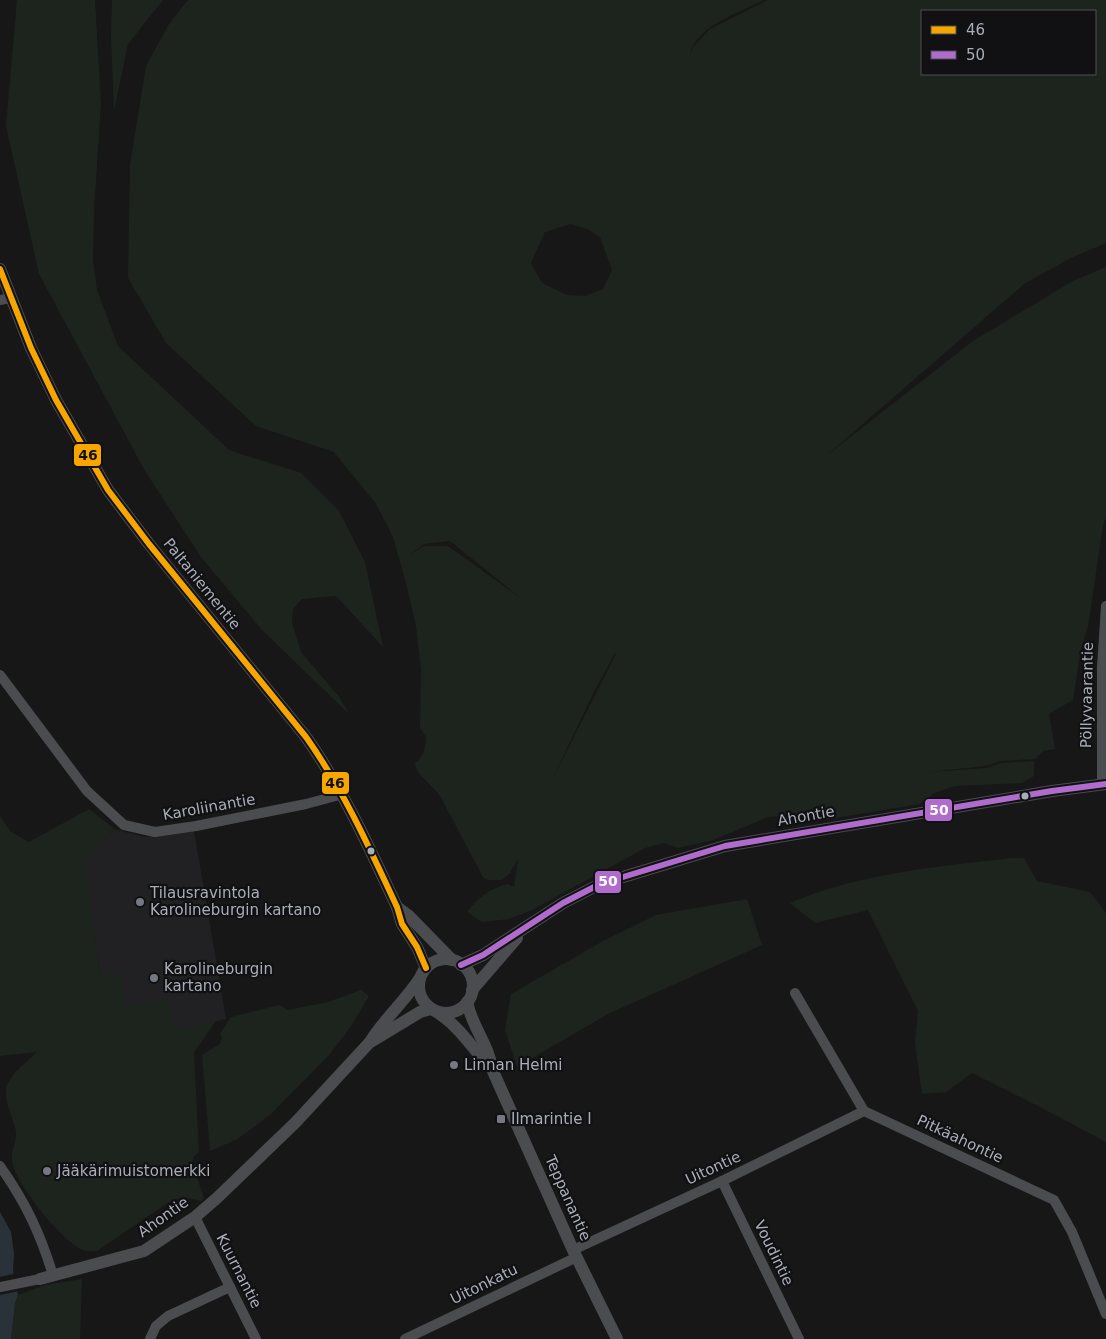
<svg xmlns="http://www.w3.org/2000/svg" width="1106" height="1339" font-family="'DejaVu Sans',sans-serif">
<style>
.built{fill:#212123}
.green{fill:#1d241e;fill-rule:evenodd}
.water{fill:#2a3239}
.pier{fill:#171717}
.lines{fill:none;stroke-linecap:round;stroke-linejoin:round}
.minor{stroke:#4b4c50;stroke-width:10}
.tertiary{stroke:#4b4c50;stroke-width:12}
.bus-1-casing{stroke:#111113;stroke-width:10}
.bus-2-casing{stroke:#111113;stroke-width:10}
.bus-1{stroke:#f7a600;stroke-width:6}
.bus-2{stroke:#b06ccc;stroke-width:6}
.bus-dot{fill:#a8adb8;stroke:#111113;stroke-width:2}
.poi-dot{fill:#757880;stroke:#111113;stroke-width:2}
.labels{text-anchor:middle;stroke-width:4.5;stroke-linejoin:round;paint-order:stroke}
.street-label{font-size:15px;fill:#a8adb8;stroke:#111113}
.poi-label{font-size:15px;fill:#a8adb8;stroke:#111113;text-anchor:start}
.line-badge{stroke:#111113;stroke-width:2}
.badge-label{font-size:14px;text-anchor:middle;font-weight:bold;fill:#fff}
.pale-badge-label{font-size:14px;text-anchor:middle;font-weight:bold;fill:#111}
</style>
<rect width="100%" height="100%" fill="#171717"/>
<path class="built" d="M114 829 144 837 194 831 226 1019 173 1031 126 1006 100 975 84 860Z"/>
<g class="green">
<path d="M17 0H95L101 104 94 210 93 260 97 290 118 346 229 450 301 473 339 511 365 562 383 647 336 596 302 599 293 609 292 623 301 652 340 698 349 714 263 631 201 557 145 471 39 274 6 126Z"/>
<path d="M112 0H163L128 44 114 111 111 38Z"/>
<path d="M188 0H764C740 12 696 26 690 54L694 46 710 29 768 0H1106V243L1071 258 1024 284 826 456 973 341 1073 281 1106 267V517L1103 525 1088 627 1081 648 1073 700 1049 714 1055 749 1043 751 1035 759 1001 761 985 766 928 772 986 768 1001 763 1034 761V776L1022 783 955 786 934 793 920 804 816 821 794 815 768 817 713 840 678 848 664 843 645 848 532 910 509 919 482 922 467 912C478 898 490 888 508 884L514 887 518 859 510 873 502 880H488L483 877 439 794 417 771 415 763C425 757 425 747 426 737L420 728 421 670 416 626 406 583 393 537 376 504 334 452 256 426 166 343 128 278 130 165 146 66 169 24ZM922 11H1095V74H922ZM570 224 587 229 600 237 612 270 603 289 585 296 567 295 542 283 531 263 545 232ZM450 541 522 599 448 546H424L410 555 424 544ZM615 653 616 654 551 782 593 694Z"/>
<path d="M89 809 114 829 85 860 100 975 121 973 126 1006 168 999 174 1030 216 1021 194 1052 199 1152 194 1156 192 1163 204 1198 201 1201 184 1197 169 1202 97 1251C94 1251 89 1252 86 1251 64 1245 15 1183 12 1161 10 1150 19 1140 15 1127 13 1118 4 1099 6 1090 9 1074 26 1063 37 1052L0 1056V816L11 832 29 842Z"/>
<path d="M1011 858H1024L1037 881 1090 892 1106 913V1142L1042 1108 972 1073 946 1092 922 1094 915 1043 918 1011 868 910 815 923 790 903C860 873 937 867 1011 858Z"/>
<path d="M747 899 762 945 608 1014 517 1067 505 1030 511 994 603 941 656 915Z"/>
<path d="M361 990 369 996 351 1026 330 1054 271 1114 236 1140 210 1151 202 1055 220 1044 222 1038 220 1034 231 1017 279 1005 288 1010 328 1002Z"/>
<path d="M82 1279 80 1339H11L15 1303 18 1295 45 1285Z"/>
</g>
<path class="water" d="M0 1212 11 1232 14 1253 13 1270 18 1295 15 1303 11 1339H0Z"/>
<path class="pier" d="M17 1273 20 1291 0 1295V1277Z"/>
<g class="lines">
<g class="minor">
<path d="M0 300 10 298"/>
<path d="M0 675 87 791 124 825 155 832 196 826 306 804 343 794"/>
<path d="M1102 784V667L1106 606"/>
<path d="M795 993 864 1111 1054 1200 1072 1232 1106 1314"/>
<path d="M0 1166C26 1203 40 1233 53 1275"/>
<path d="M722 1181 799 1339"/>
<path d="M195 1217 256 1339"/>
<path d="M573 1250 722 1181 864 1111"/>
<path d="M0 1287 40 1279"/>
<path d="M150 1339 156 1326 168 1316 230 1287"/>
<path d="M405 1339 577 1257"/>
</g>
<g class="tertiary">
<path d="M0 269 31 348 56 400 108 490 149 544 306 737C344 791 369 847 397 907L402 924 417 947 426 968"/>
<path d="M397 907 408 915 452 960"/>
<circle cx="446" cy="986" r="27"/>
<path d="M461 965 483 955 563 903 600 884 725 846 1052 791 1106 784"/>
<path d="M472 990 517 938"/>
<path d="M467 1002C472 1027 489 1045 492 1069"/>
<path d="M435 1011C461 1027 472 1049 492 1069L573 1250 617 1339"/>
<path d="M372 1041 420 1012 431 1009"/>
<path d="M40 1279 144 1251 195 1217 217 1198 295 1123 370 1042C384 1019 405 1001 420 978"/>
</g>
<defs>
<path id="bus-1" d="M0 269 31 348 56 400 108 490 149 544 306 737C344 791 369 847 397 907L402 924 417 947 426 968"/>
<path id="bus-2" d="M461 965 483 955 563 903 600 884 725 846 1052 791 1106 784"/>
</defs>
<use href="#bus-1" class="bus-1-casing"/>
<use href="#bus-2" class="bus-2-casing"/>
<use href="#bus-1" class="bus-1"/>
<use href="#bus-2" class="bus-2"/>
</g>
<g class="bus-dot">
<circle cx="1025" cy="796" r="4.5"/>
<circle cx="371" cy="851" r="4.5"/>
</g>
<g class="poi-dot">
<circle cx="140" cy="902" r="5"/>
<circle cx="154" cy="978" r="5"/>
<circle cx="454" cy="1065" r="5"/>
<rect x="496" y="1114" width="10" height="10" rx="2.5"/>
<circle cx="47" cy="1171" r="5"/>
</g>
<g class="labels">
<g class="street-label">
<text transform="translate(202 584) rotate(51)" y="5">Paltaniementie</text>
<text transform="translate(1087 695) rotate(-89)" y="5">Pöllyvaarantie</text>
<text transform="translate(209 807) rotate(-10)" y="5">Karoliinantie</text>
<text transform="translate(806 816) rotate(-10)" y="5">Ahontie</text>
<text transform="translate(960 1139) rotate(25)" y="5">Pitkäahontie</text>
<text transform="translate(713 1168) rotate(-25)" y="5">Uitontie</text>
<text transform="translate(568 1198) rotate(66)" y="5">Teppanantie</text>
<text transform="translate(163 1217) rotate(-35)" y="5">Ahontie</text>
<text transform="translate(774 1253) rotate(64)" y="5">Voudintie</text>
<text transform="translate(239 1271) rotate(63)" y="5">Kuurnantie</text>
<text transform="translate(484 1284) rotate(-26)" y="5">Uitonkatu</text>
</g>
<g class="poi-label">
<text x="150" y="898">Tilausravintola<tspan x="150" dy="17">Karolineburgin kartano</tspan></text>
<text x="164" y="974">Karolineburgin<tspan x="164" dy="17">kartano</tspan></text>
<text x="464" y="1070">Linnan Helmi</text>
<text x="511" y="1124">Ilmarintie I</text>
<text x="57" y="1176">Jääkärimuistomerkki</text>
</g>
</g>
<g class="line-badge">
<rect x="73" y="443" width="29" height="24" rx="5" fill="#f7a600"/>
<rect x="321" y="771" width="29" height="24" rx="5" fill="#f7a600"/>
<rect x="924" y="798" width="29" height="24" rx="5" fill="#b06ccc"/>
<rect x="594" y="870" width="28" height="24" rx="5" fill="#b06ccc"/>
</g>
<g class="badge-label">
<text x="939" y="815">50</text>
<text x="608" y="886">50</text>
</g>
<g class="pale-badge-label">
<text x="88" y="460">46</text>
<text x="335" y="788">46</text>
</g>
<rect x="921" y="10" width="175" height="65" fill="#111113" stroke="#4d4f55"/>
<rect x="931" y="26" width="25" height="8" fill="#f7a600" stroke="#4d4f55"/>
<text x="966" y="35" font-size="15" fill="#a8adb8">46</text>
<rect x="931" y="51" width="25" height="8" fill="#b06ccc" stroke="#4d4f55"/>
<text x="966" y="60" font-size="15" fill="#a8adb8">50</text>
</svg>
